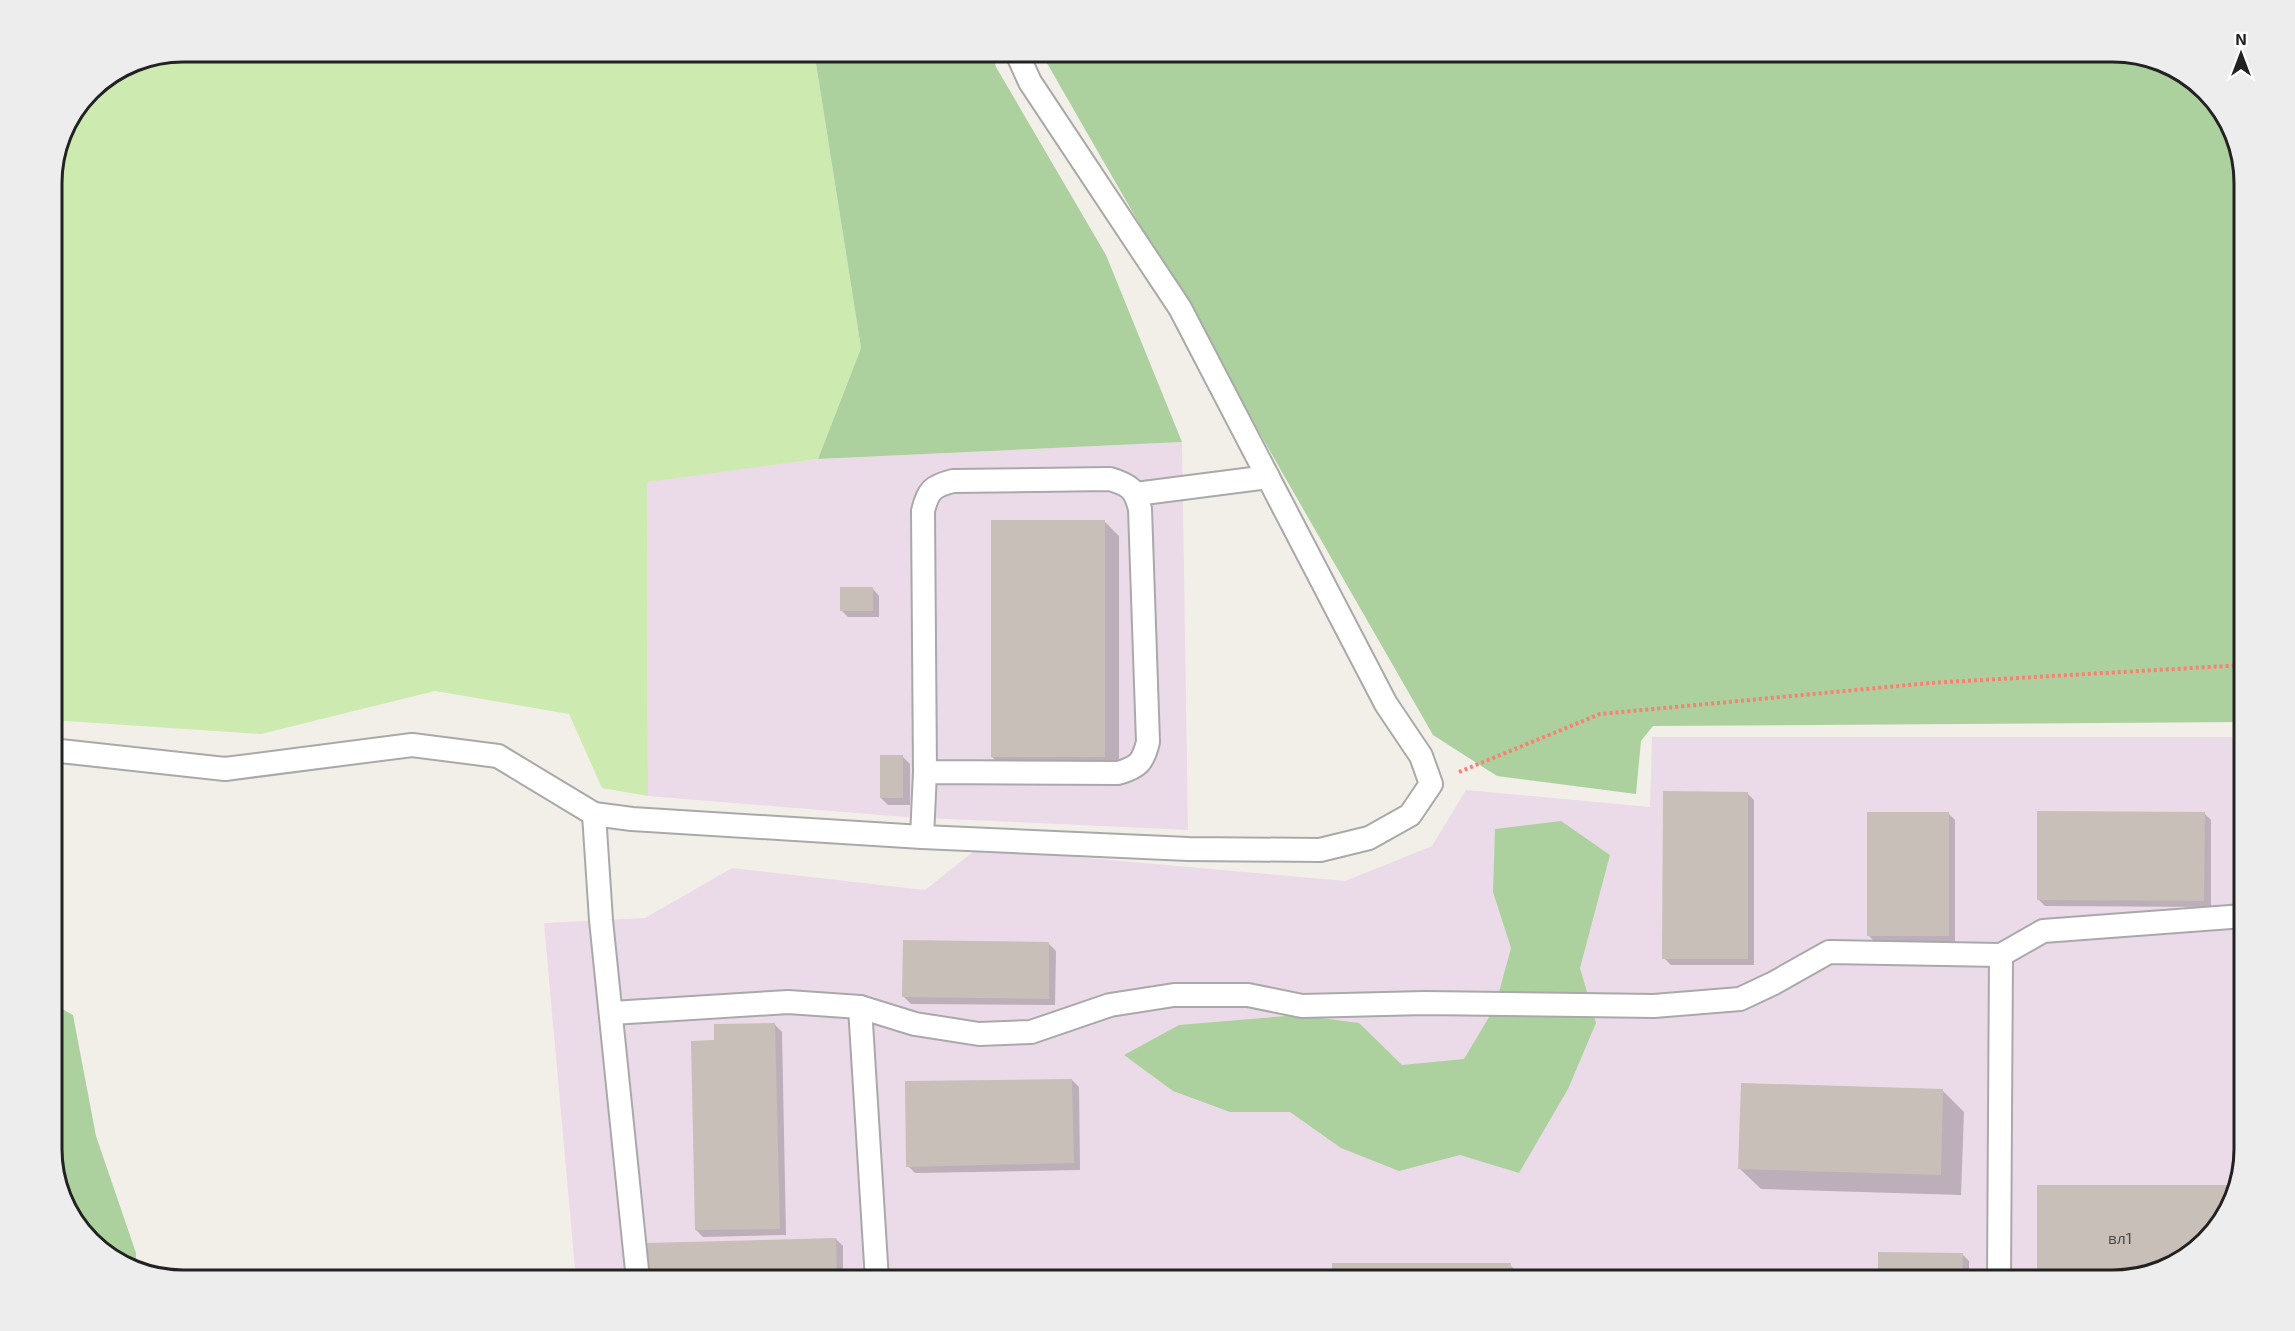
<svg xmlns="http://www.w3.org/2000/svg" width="2295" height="1331" font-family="'Exo 2',sans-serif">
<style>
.industrial{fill:#ebdbe8}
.grass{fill:#cdebb0}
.forest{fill:#add19e}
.shadow{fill:#0003}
.building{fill:#c7bfb8}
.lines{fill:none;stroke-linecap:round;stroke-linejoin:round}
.lane-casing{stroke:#a9a9a9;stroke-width:26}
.path{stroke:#fa8072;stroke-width:4;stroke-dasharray:3 3;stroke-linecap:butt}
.lane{stroke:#fff;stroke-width:22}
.labels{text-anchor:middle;stroke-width:5;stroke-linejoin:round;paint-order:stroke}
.number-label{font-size:16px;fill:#4b4948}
.rim{fill:none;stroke:#222;stroke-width:3}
</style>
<rect width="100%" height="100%" fill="#f2efe9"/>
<g class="industrial">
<path d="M1182 442 1188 830 905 817 648 796 647 481 818 459Z"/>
<path d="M1652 737H2244V1149L2227 1214 2179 1262 2113 1280H576L544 923 645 918 732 868 925 890 978 848 1345 881 1432 846 1466 790 1650 807Z"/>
</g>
<path class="grass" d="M182 51H814L861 348 818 459 647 482 648 796 602 788 569 714 435 691 261 734 51 720V174L61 132 90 89 132 61Z"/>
<g class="forest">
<path d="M814 51H992L996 67 1106 255 1182 442 818 459 861 348Z"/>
<path d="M1040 51H2113L2178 68 2222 110 2244 174V722L1653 726 1641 741 1636 794 1497 776 1433 735Z"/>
<path d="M1561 821 1610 855 1580 968 1596 1023 1568 1089 1519 1173 1460 1155 1399 1171 1341 1148 1290 1112H1230L1173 1091 1124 1055 1179 1025 1298 1015 1359 1023 1402 1065 1464 1059 1495 1007 1511 948 1493 892 1495 829Z"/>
<path d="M51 1003 73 1015 96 1136 136 1253V1268L117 1263 73 1221 51 1157Z"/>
</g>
<g class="shadow">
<path d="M1105 522 1119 536V771H1007L992 757Z"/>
<path d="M873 589 879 596V617H848L841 610Z"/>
<path d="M903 757 910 764V805H888L881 798Z"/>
<path d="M1747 793 1754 800V965H1671L1664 958Z"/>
<path d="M1948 813 1955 820V942H1875L1869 936Z"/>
<path d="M2204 813 2211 820V907L2045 906 2038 899Z"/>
<path d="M1049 944 1056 951 1055 1005 911 1004 904 997Z"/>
<path d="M775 1025 782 1032 786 1235 703 1237 696 1230 715 1042Z"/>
<path d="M1072 1080 1079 1087 1080 1170 915 1173 908 1166Z"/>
<path d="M1943 1091 1964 1112 1961 1195 1761 1189 1739 1168Z"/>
<path d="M836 1239 843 1246V1280H650Z"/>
<path d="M1962 1254 1969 1261V1280H1879Z"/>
<path d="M1510 1265 1525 1280H1333Z"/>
</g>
<g class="building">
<rect x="991" y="520" width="114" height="237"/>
<rect x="840" y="587" width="33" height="24"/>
<rect x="880" y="755" width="23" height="43"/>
<path d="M1663 791 1748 792V959H1662Z"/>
<path d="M2037 811 2205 812 2204 901 2037 900Z"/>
<rect x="1867" y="812" width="82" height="124"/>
<path d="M903 940 1049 942V999L902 997Z"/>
<path d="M775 1023 780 1229 695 1230 691 1041 714 1040V1024Z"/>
<path d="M1072 1079 1074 1163 906 1167 905 1081Z"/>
<path d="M1741 1083 1943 1089 1941 1175 1738 1169Z"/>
<path d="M2037 1185H2234L2227 1214 2179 1262 2113 1280H2037Z"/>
<path d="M836 1238 837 1280H648L647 1243Z"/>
<path d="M1878 1252 1963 1253 1962 1280H1878Z"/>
<rect x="1332" y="1263" width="179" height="17"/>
</g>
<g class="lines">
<defs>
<g id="lane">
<path d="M1136 494 1268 477"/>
<path d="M51 750 225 769 412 745 498 756 594 814 632 819 922 837 1188 849 1320 850 1369 838 1410 815 1431 784 1421 756 1386 704 1180 308 1030 82 1016 51"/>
<path d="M594 814 601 920 638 1280"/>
<path d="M922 837 925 772 923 511C928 490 933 486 953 481L1110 479C1130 485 1135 489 1140 509L1148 742C1143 762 1139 767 1118 773L925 772"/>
<path d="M860 1007 877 1280"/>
<path d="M612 1013 788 1002 860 1007 915 1024 979 1034 1031 1032 1110 1005 1174 995H1248L1302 1006 1425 1003 1654 1006 1740 999 1774 983 1829 952 2001 955 2043 931 2244 916"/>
<path d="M1999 1280 2001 955"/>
</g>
</defs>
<use href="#lane" class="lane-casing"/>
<path class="path" d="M1459 772 1600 714 1930 683 2244 665"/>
<use href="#lane" class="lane"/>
</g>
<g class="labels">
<g class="number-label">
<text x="2120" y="1244">вл1</text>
</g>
</g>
<path d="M0 0H2295V1331H0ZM183 62H2113A121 121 0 0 1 2234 183V1149A121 121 0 0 1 2113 1270H183A121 121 0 0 1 62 1149V183A121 121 0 0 1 183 62Z" fill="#ededed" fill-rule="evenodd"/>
<path class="rim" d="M183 62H2113A121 121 0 0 1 2234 183V1149A121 121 0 0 1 2113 1270H183A121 121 0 0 1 62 1149V183A121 121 0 0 1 183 62Z"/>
<g transform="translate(2241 54)" stroke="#ffffff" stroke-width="4.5" paint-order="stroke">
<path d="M0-4.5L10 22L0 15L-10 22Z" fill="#222222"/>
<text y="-9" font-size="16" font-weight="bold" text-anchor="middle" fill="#222222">N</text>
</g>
</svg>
